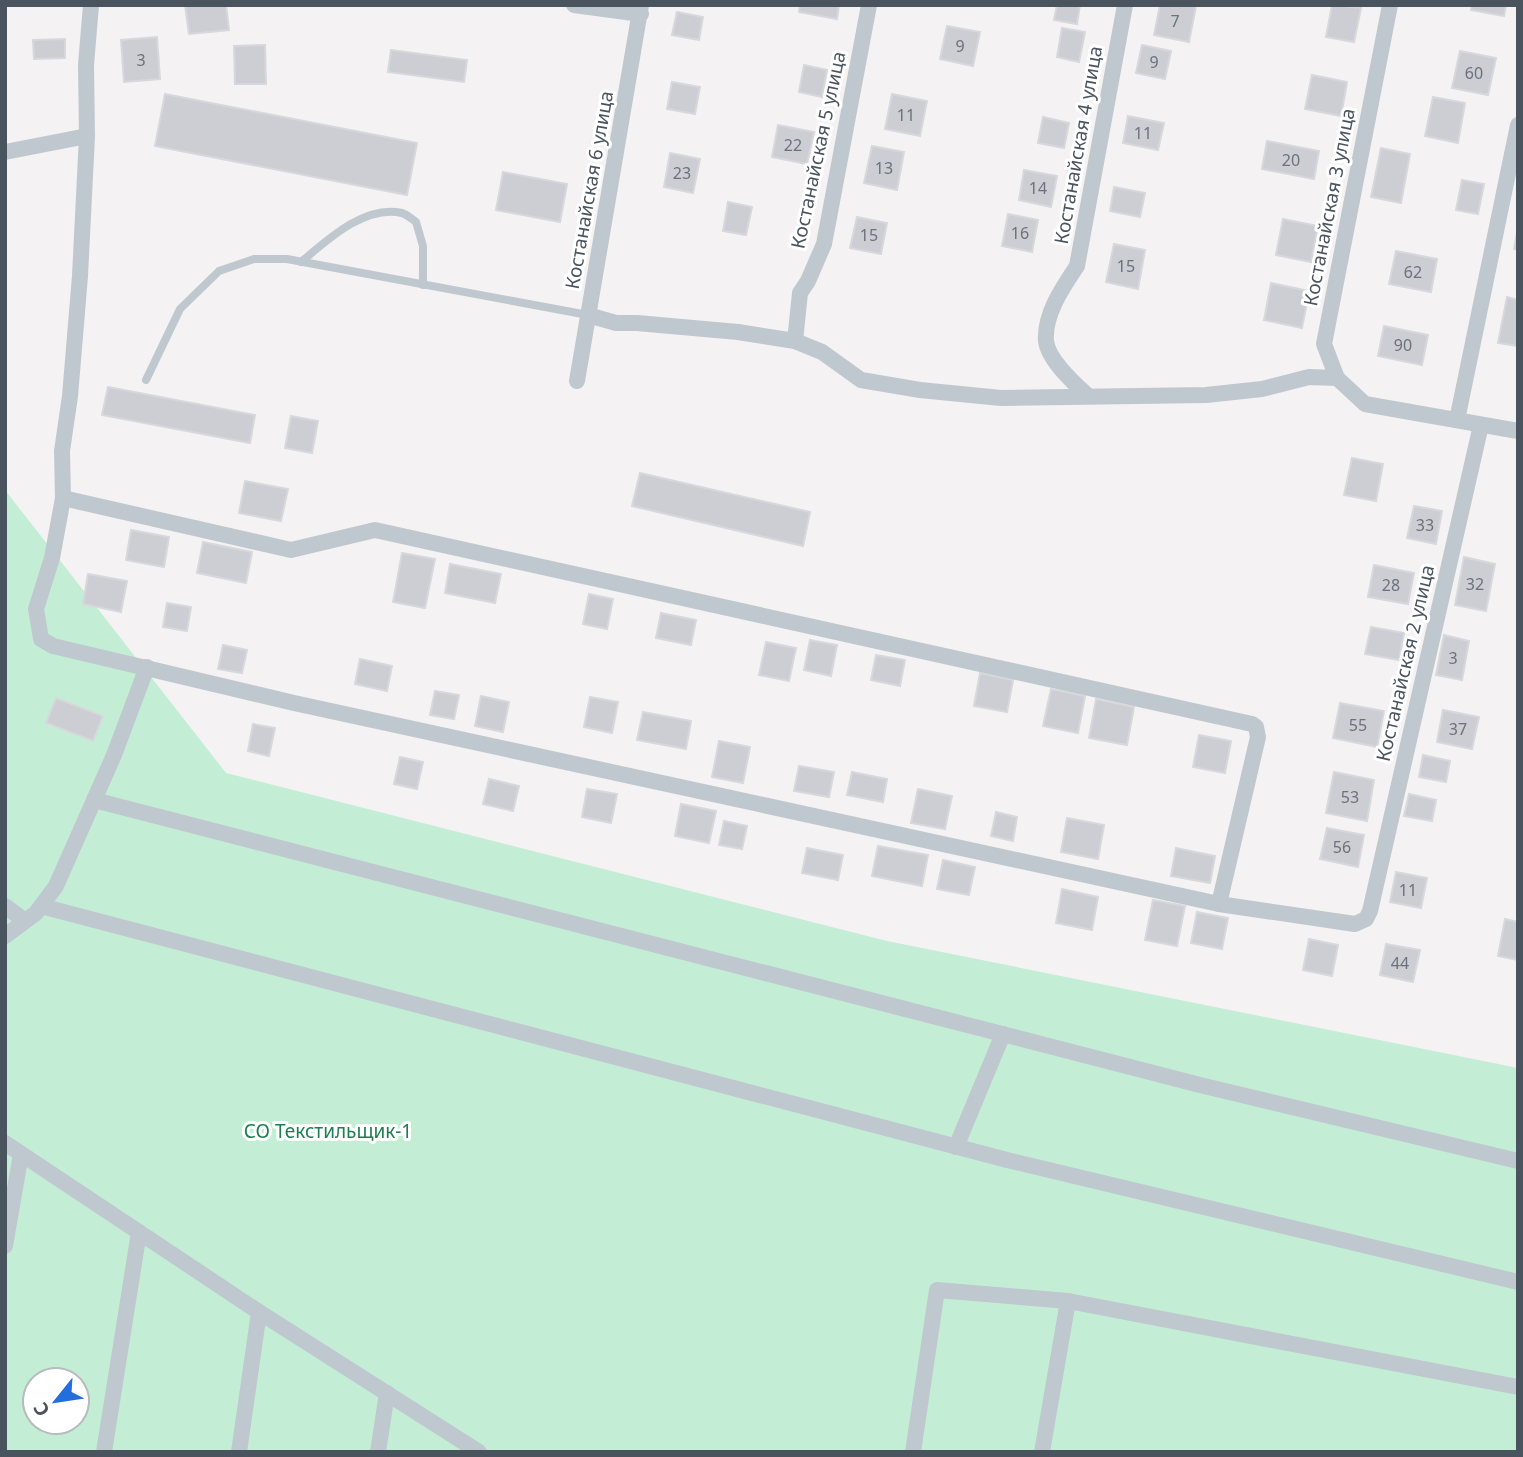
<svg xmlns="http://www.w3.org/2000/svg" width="1523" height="1457" font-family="'Noto Sans',sans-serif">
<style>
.green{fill:#c3eed5;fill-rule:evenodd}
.building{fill:#ccced3;stroke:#d6d8dc;stroke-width:2}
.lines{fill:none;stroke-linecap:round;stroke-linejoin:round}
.lane{stroke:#c0c8cf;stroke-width:8}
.street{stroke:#c0c8cf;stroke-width:16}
.labels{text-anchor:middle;stroke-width:6;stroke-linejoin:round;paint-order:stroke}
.number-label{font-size:16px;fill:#6a727b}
.street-label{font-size:19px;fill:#4a545e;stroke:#fff}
.park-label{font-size:19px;fill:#1d7e50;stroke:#fff}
</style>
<rect width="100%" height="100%" fill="#f4f2f2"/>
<path class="green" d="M5 490 226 773 887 941 1518 1068V1452H5ZM35 1380H77V1422H35Z"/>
<g class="building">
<path d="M185 5H226L229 30 189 34Z"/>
<path d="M800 5H839L837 19 799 12Z"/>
<path d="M1057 5H1080L1077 24 1054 20Z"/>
<path d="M1160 5 1196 6 1189 42 1154 35Z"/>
<path d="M1332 5 1361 8 1354 42 1326 37Z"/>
<path d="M1472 5H1506L1504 16 1471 10Z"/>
<path d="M677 12 703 17 699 40 672 35Z"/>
<path d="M947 26 980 32 973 66 940 59Z"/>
<path d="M1062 28 1085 32 1079 62 1057 57Z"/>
<path d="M157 37 160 79 124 82 121 40Z"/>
<path d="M65 39V58L34 59 33 40Z"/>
<path d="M265 45 266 84H235L234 46Z"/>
<path d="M1142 45 1171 51 1165 79 1136 73Z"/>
<path d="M391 50 467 60 464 82 388 72Z"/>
<path d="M1460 51 1496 58 1488 95 1452 88Z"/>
<path d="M804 65 827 70 822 97 799 92Z"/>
<path d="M1312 75 1347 82 1341 116 1305 109Z"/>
<path d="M672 82 700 87 695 114 667 109Z"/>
<path d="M165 94 417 143 407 195 155 146Z"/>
<path d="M892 94 927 101 920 136 885 129Z"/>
<path d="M1433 97 1465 103 1458 143 1425 136Z"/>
<path d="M1128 116 1164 123 1158 150 1123 143Z"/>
<path d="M1043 117 1069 123 1064 148 1038 143Z"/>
<path d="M778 125 814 132 807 164 772 157Z"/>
<path d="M1267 141 1319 151 1314 179 1262 169Z"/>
<path d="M872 146 904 152 897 190 864 183Z"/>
<path d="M1381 148 1410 154 1401 203 1371 197Z"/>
<path d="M670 153 700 159 693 193 664 187Z"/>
<path d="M1024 170 1057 176 1051 207 1019 200Z"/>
<path d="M503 172 567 184 560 222 496 210Z"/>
<path d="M1462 180 1484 184 1478 214 1456 210Z"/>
<path d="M1114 187 1145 193 1140 217 1110 211Z"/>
<path d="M728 202 752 207 746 235 723 231Z"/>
<path d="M1008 214 1038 220 1032 252 1002 246Z"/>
<path d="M857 217 887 223 881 254 850 248Z"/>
<path d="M1283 219 1318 226 1311 262 1276 255Z"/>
<path d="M1518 227V250L1514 249Z"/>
<path d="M1114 244 1145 250 1138 289 1106 282Z"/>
<path d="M1396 251 1437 259 1431 292 1389 284Z"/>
<path d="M1271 283 1309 291 1302 328 1264 320Z"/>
<path d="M1507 297 1518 300V346L1498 343Z"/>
<path d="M1384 326 1428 335 1422 365 1378 356Z"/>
<path d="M108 387 255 415 250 443 102 415Z"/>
<path d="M291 416 318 421 312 453 285 448Z"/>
<path d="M1352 458 1383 464 1376 501 1344 495Z"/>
<path d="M640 473 810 512 803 546 632 506Z"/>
<path d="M245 481 288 489 281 521 239 513Z"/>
<path d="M1414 506 1442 511 1436 544 1407 538Z"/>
<path d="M131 530 169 537 164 567 126 560Z"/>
<path d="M203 542 252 552 246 583 197 573Z"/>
<path d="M402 553 435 559 425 608 393 602Z"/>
<path d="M1464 557 1495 564 1486 611 1455 605Z"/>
<path d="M450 564 501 574 495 603 445 593Z"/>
<path d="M1374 565 1414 573 1408 604 1368 597Z"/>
<path d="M88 574 127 581 121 612 83 604Z"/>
<path d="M589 594 613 599 607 629 583 624Z"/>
<path d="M167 603 191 607 187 631 163 627Z"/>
<path d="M661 613 696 620 691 645 656 638Z"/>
<path d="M1371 627 1404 633 1399 660 1365 654Z"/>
<path d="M1444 635 1469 641 1462 680 1436 675Z"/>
<path d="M810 640 837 645 831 676 804 670Z"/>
<path d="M766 642 796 648 789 681 759 675Z"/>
<path d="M223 645 247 650 242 673 218 669Z"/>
<path d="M876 655 905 660 900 686 871 680Z"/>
<path d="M360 659 392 666 387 691 355 684Z"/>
<path d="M980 673 1013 680 1007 712 974 706Z"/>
<path d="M1051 689 1085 696 1078 733 1043 726Z"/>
<path d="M435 691 459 695 454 719 430 715Z"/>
<path d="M481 696 509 702 503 732 475 726Z"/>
<path d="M590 697 618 702 612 733 584 727Z"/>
<path d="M56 698 103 716 93 741 46 723Z"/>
<path d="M1096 699 1134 707 1127 745 1089 738Z"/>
<path d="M1340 703 1384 711 1377 747 1333 738Z"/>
<path d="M1443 710 1479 717 1472 749 1437 742Z"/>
<path d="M643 712 691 721 686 749 637 740Z"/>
<path d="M253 724 275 728 269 756 248 751Z"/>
<path d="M1199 735 1231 741 1225 773 1193 767Z"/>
<path d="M719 741 750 747 743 783 712 777Z"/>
<path d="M1423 755 1450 761 1446 782 1419 777Z"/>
<path d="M400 757 423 762 417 789 394 784Z"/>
<path d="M799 766 834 772 829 797 794 791Z"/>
<path d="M852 772 887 779 883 802 847 795Z"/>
<path d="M1334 772 1374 780 1367 821 1326 813Z"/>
<path d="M489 779 519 786 513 811 483 804Z"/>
<path d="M587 789 617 794 611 823 582 817Z"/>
<path d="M918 789 952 796 945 829 911 823Z"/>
<path d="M1409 794 1436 800 1432 821 1404 816Z"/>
<path d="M681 804 716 811 709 843 675 836Z"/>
<path d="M996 812 1017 817 1013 841 991 836Z"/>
<path d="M1067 818 1104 825 1098 859 1061 852Z"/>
<path d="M724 821 747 826 742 849 719 845Z"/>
<path d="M1327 828 1364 835 1358 867 1320 859Z"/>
<path d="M878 846 928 855 922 886 872 876Z"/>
<path d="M807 848 843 855 838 880 802 873Z"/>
<path d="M1176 848 1215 856 1210 883 1171 876Z"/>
<path d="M943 860 975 867 969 895 937 889Z"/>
<path d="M1396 872 1427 878 1421 908 1390 902Z"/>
<path d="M1062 889 1098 897 1092 930 1056 923Z"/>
<path d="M1153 900 1185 906 1177 946 1145 940Z"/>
<path d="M1197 912 1228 918 1222 949 1191 943Z"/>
<path d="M1505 919 1518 922V960L1498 956Z"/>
<path d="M1309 939 1338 945 1332 976 1303 970Z"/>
<path d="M1386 944 1420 950 1413 982 1380 975Z"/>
</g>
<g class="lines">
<g class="lane">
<path d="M301 262C326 241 365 204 402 213 406 214 412 219 416 222L423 246V285"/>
<path d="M146 380 180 309 219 271 254 259H287L588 315"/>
</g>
<g class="street">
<path d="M91 5 86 65 87 136 80 276 70 396 62 451 63 498 52 558 36 609 41 639 53 646 294 703 1219 904 1355 924 1366 919 1370 911 1481 425"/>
<path d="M574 5 641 14"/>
<path d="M1390 5 1324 344 1337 378 1365 404 1518 431"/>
<path d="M5 152 87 136"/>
<path d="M588 315 616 323H637L738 332 795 341 822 352 861 380 920 390 1001 398 1206 395 1262 389 1309 377 1337 378"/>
<path d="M795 341 800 293 808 281 824 244 869 5"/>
<path d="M577 381 641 5"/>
<path d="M1088 396C1075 384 1048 360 1046 341 1044 314 1063 287 1077 266L1125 5"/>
<path d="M1457 420 1518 125"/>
<path d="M63 498 291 550 375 530 1252 724 1256 727 1258 737 1219 904"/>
<path d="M94 800 1200 1085 1518 1161"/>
<path d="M5 906 25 921"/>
<path d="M41 906 1007 1160 1518 1282"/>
<path d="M5 936 36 913 56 886 114 755 147 667"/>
<path d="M5 1143 259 1312"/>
<path d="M956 1147 1003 1034"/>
<path d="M5 1246 21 1154"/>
<path d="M1068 1301 1518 1387"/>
<path d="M104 1452 139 1232"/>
<path d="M239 1452 259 1312 479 1452"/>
<path d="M378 1452 387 1393"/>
<path d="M913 1452 937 1290 1068 1301 1042 1452"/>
</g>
</g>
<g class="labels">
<g class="number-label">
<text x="1175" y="27">7</text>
<text x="960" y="52">9</text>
<text x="141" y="66">3</text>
<text x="1154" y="68">9</text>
<text x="1474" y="79">60</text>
<text x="906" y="121">11</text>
<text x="1143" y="139">11</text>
<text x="793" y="151">22</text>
<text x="1291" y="166">20</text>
<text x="884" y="174">13</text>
<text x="682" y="179">23</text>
<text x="1038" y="194">14</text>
<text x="1020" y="239">16</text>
<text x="869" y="241">15</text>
<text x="1126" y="272">15</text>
<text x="1413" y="278">62</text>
<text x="1403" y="351">90</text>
<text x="1425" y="531">33</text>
<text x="1475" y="590">32</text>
<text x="1391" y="591">28</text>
<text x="1453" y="664">3</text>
<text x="1358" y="731">55</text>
<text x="1458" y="735">37</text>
<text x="1350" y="803">53</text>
<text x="1342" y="853">56</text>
<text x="1408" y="896">11</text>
<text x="1400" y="969">44</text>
</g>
<g class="street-label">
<text transform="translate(1078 145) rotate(-80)" y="7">Костанайская 4 улица</text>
<text transform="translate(818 150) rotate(-78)" y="7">Костанайская 5 улица</text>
<text transform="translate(589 190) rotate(-80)" y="7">Костанайская 6 улица</text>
<text transform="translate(1329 207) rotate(-79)" y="7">Костанайская 3 улица</text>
<text transform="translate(1405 663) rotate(-77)" y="7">Костанайская 2 улица</text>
</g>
<g class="park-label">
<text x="328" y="1138">СО Текстильщик-1</text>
</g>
</g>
<rect width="1523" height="1457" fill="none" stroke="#4a545e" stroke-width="14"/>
<g transform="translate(56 1401) rotate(240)"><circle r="33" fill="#ffffff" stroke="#b7bbbf" stroke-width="2"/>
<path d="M0-5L12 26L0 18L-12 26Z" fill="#236edc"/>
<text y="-10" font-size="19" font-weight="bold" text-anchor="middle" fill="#4a545e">С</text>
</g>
</svg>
